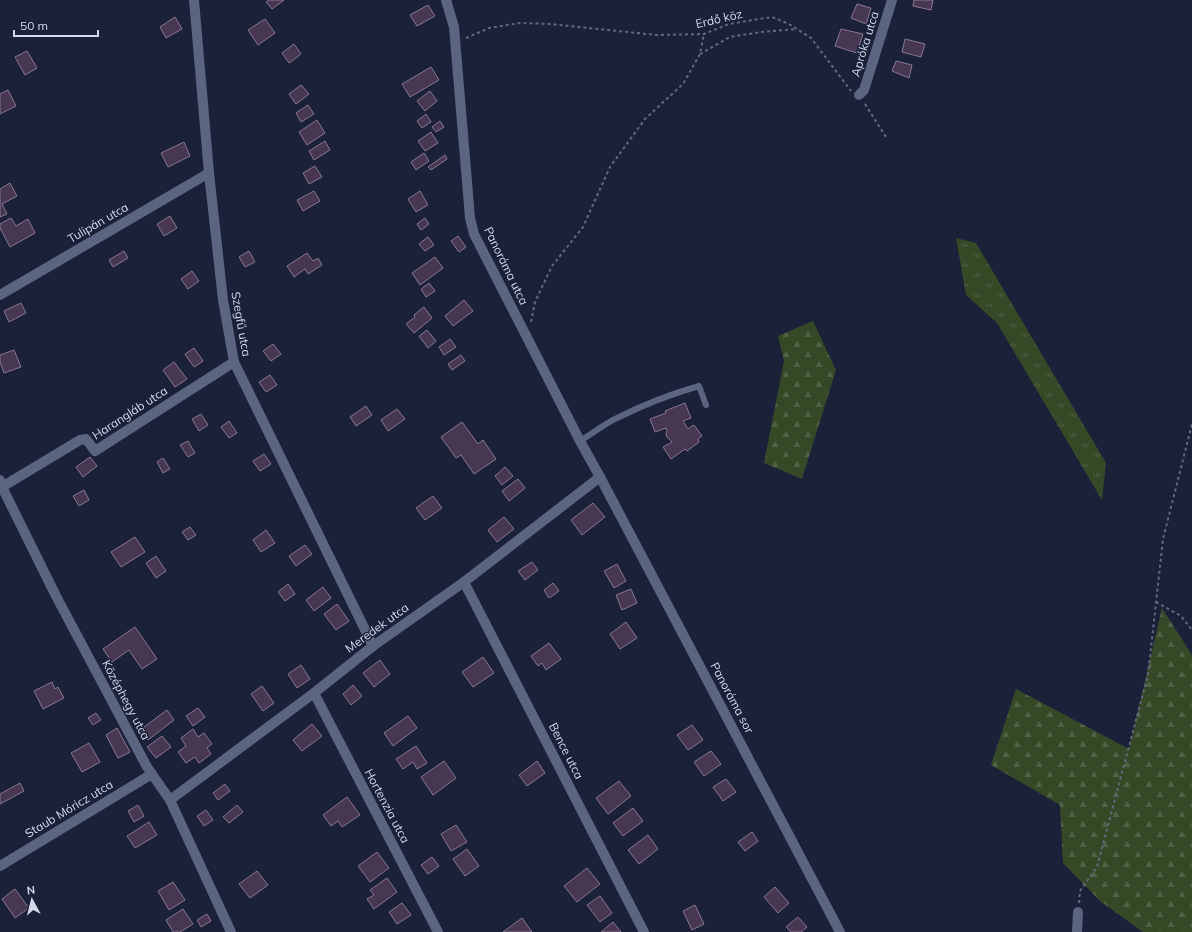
<svg xmlns="http://www.w3.org/2000/svg" width="1192" height="932" font-family="Mulish,sans-serif">
<style>
.grass{fill:url(#grass-tufts)}
.forest{fill:url(#forest-firs)}
.building{fill:#483750;stroke:#897792}
.lines{fill:none;stroke-linecap:round;stroke-linejoin:round}
.path{stroke:#63697e;stroke-width:2;stroke-dasharray:3 3;stroke-linecap:butt}
.lane{stroke:#5b6480;stroke-width:6}
.street{stroke:#5b6480;stroke-width:10}
.labels{text-anchor:middle;stroke-width:3;stroke-linejoin:round;paint-order:stroke}
.street-label{font-size:12px;fill:#d5daea;stroke:#1a2139}
</style>
<defs>
<pattern id="grass-tufts" width="24" height="20" patternUnits="userSpaceOnUse"><rect width="24" height="20" fill="#354927"/><path d="M3 7l-1-3M5 7V3M7 7l1-3M15 17l-1-3M17 17v-4M19 17l1-3" fill="none" stroke="#516346"/></pattern>
<pattern id="forest-firs" width="22" height="20" patternUnits="userSpaceOnUse"><rect width="22" height="20" fill="#354927"/><path d="M5 1l3.5 6h-7zM16 11l3.5 6h-7z" fill="#516346"/></pattern>
</defs>
<rect width="100%" height="100%" fill="#1a2139"/>
<path class="grass" d="M956 238 976 243 1106 463 1102 500 997 323 966 295Z"/>
<g class="forest">
<path d="M813 321 836 370 802 479 764 463 784 361 778 336Z"/>
<path d="M1162 608 1192 655V932H1143L1100 901 1063 863 1060 805 991 765 1016 689 1129 749Z"/>
</g>
<g class="building">
<path d="M269 0H284L272 9 266 2Z"/>
<path d="M914 0H933L931 10 913 6Z"/>
<path d="M857 4 871 8 866 24 851 18Z"/>
<path d="M428 5 435 16 417 26 410 15Z"/>
<path d="M175 17 182 29 166 38 160 27Z"/>
<path d="M265 19 275 33 258 45 248 30Z"/>
<path d="M841 29 863 34 857 53 835 46Z"/>
<path d="M905 39 925 44 921 57 902 52Z"/>
<path d="M294 44 301 54 289 63 282 53Z"/>
<path d="M27 51 37 68 25 75 15 57Z"/>
<path d="M896 61 912 65 909 78 892 71Z"/>
<path d="M431 67 439 80 410 97 402 84Z"/>
<path d="M301 85 309 94 296 104 289 94Z"/>
<path d="M8 90 16 106 0 114V94Z"/>
<path d="M430 91 437 101 425 111 417 101Z"/>
<path d="M308 105 314 114 301 122 296 113Z"/>
<path d="M426 114 431 122 422 128 417 121Z"/>
<path d="M317 120 325 133 307 145 299 132Z"/>
<path d="M440 121 444 127 436 132 432 127Z"/>
<path d="M431 132 438 143 425 151 418 141Z"/>
<path d="M325 141 330 150 314 160 309 151Z"/>
<path d="M184 142 190 156 168 167 161 153Z"/>
<path d="M424 153 429 161 416 170 411 162Z"/>
<path d="M445 155 447 159 431 170 428 167Z"/>
<path d="M315 166 322 177 309 184 303 173Z"/>
<path d="M10 183 17 196 2 204 7 214 0 217V189Z"/>
<path d="M314 191 320 201 303 211 297 200Z"/>
<path d="M420 191 428 205 416 212 408 199Z"/>
<path d="M170 216 177 228 164 236 157 224Z"/>
<path d="M11 218 16 226 28 219 35 233 10 247 0 228V224Z"/>
<path d="M425 218 429 224 421 230 417 224Z"/>
<path d="M458 236 466 247 459 252 451 241Z"/>
<path d="M428 237 434 245 425 251 419 244Z"/>
<path d="M124 251 128 258 113 267 109 260Z"/>
<path d="M249 251 255 262 245 267 239 257Z"/>
<path d="M307 253 313 261 318 258 322 265 308 274 305 269 294 277 287 266Z"/>
<path d="M435 257 443 268 420 285 412 273Z"/>
<path d="M192 271 199 281 188 289 181 279Z"/>
<path d="M429 283 435 291 426 297 421 289Z"/>
<path d="M464 300 473 311 453 326 445 316Z"/>
<path d="M21 303 26 313 9 322 4 311Z"/>
<path d="M424 307 432 318 414 333 406 324 415 317 414 315Z"/>
<path d="M427 330 436 341 428 348 419 336Z"/>
<path d="M450 339 456 347 444 355 439 347Z"/>
<path d="M273 344 281 354 271 361 263 351Z"/>
<path d="M194 348 203 361 194 367 185 354Z"/>
<path d="M14 350 21 367 4 373 0 362V355Z"/>
<path d="M461 355 465 361 452 370 448 364Z"/>
<path d="M174 362 187 379 175 387 163 370Z"/>
<path d="M270 375 277 385 266 392 259 382Z"/>
<path d="M685 403 691 418 683 421 688 429 694 425 702 436 698 439 699 442 687 451 685 449 671 459 663 447 672 442 667 437 666 433 667 431 666 428 655 432 650 419 666 413 665 411Z"/>
<path d="M366 406 372 415 356 426 350 417Z"/>
<path d="M397 409 405 419 388 431 381 420Z"/>
<path d="M201 414 208 425 199 431 192 419Z"/>
<path d="M229 421 237 433 229 438 221 427Z"/>
<path d="M462 422 478 444 483 440 496 459 474 474 461 455 456 458 441 437Z"/>
<path d="M188 441 195 453 188 457 180 445Z"/>
<path d="M264 454 271 464 260 471 253 461Z"/>
<path d="M90 457 97 466 83 477 76 467Z"/>
<path d="M163 458 170 469 163 473 157 462Z"/>
<path d="M505 467 513 476 502 485 495 476Z"/>
<path d="M518 479 525 488 509 501 502 491Z"/>
<path d="M84 490 89 500 79 506 73 496Z"/>
<path d="M433 496 442 508 425 520 416 508Z"/>
<path d="M593 503 605 517 582 535 571 520Z"/>
<path d="M504 517 514 529 497 542 488 530Z"/>
<path d="M190 527 196 535 188 540 182 532Z"/>
<path d="M266 530 275 543 261 552 253 540Z"/>
<path d="M135 537 145 552 121 567 111 552Z"/>
<path d="M305 545 312 554 296 566 289 556Z"/>
<path d="M156 556 166 571 156 578 146 563Z"/>
<path d="M532 562 538 570 525 580 518 571Z"/>
<path d="M617 564 626 581 614 588 604 571Z"/>
<path d="M553 583 559 591 549 598 544 590Z"/>
<path d="M288 584 295 594 285 601 278 592Z"/>
<path d="M323 587 331 598 314 611 306 600Z"/>
<path d="M631 589 637 603 622 610 616 595Z"/>
<path d="M337 604 349 621 336 630 324 614Z"/>
<path d="M626 622 637 638 620 649 610 634Z"/>
<path d="M135 627 157 659 142 669 129 650 112 662 103 649Z"/>
<path d="M549 643 561 659 546 670 542 663 538 666 531 656Z"/>
<path d="M483 657 494 673 473 687 462 672Z"/>
<path d="M380 660 390 674 374 687 363 673Z"/>
<path d="M301 665 310 679 297 688 288 674Z"/>
<path d="M52 682 55 689 58 687 64 698 43 709 34 691Z"/>
<path d="M353 685 362 696 351 705 343 694Z"/>
<path d="M262 686 274 703 263 711 251 694Z"/>
<path d="M198 708 205 717 193 726 186 716Z"/>
<path d="M167 710 174 720 148 740 140 730Z"/>
<path d="M96 713 101 720 93 725 88 718Z"/>
<path d="M408 716 417 728 393 746 384 733Z"/>
<path d="M312 724 322 736 302 751 293 740Z"/>
<path d="M692 725 703 740 688 750 677 735Z"/>
<path d="M117 728 130 752 118 758 106 735Z"/>
<path d="M193 729 198 737 204 733 212 744 207 748 211 754 199 763 195 757 186 763 178 752 186 746 181 738Z"/>
<path d="M162 736 171 747 156 758 147 747Z"/>
<path d="M89 743 100 762 82 772 71 753Z"/>
<path d="M416 746 427 763 417 769 413 762 403 769 396 759Z"/>
<path d="M711 751 721 764 704 776 694 762Z"/>
<path d="M444 761 456 778 433 795 421 777Z"/>
<path d="M537 761 545 773 527 786 519 775Z"/>
<path d="M726 779 736 792 723 801 713 787Z"/>
<path d="M619 781 631 796 608 814 596 798Z"/>
<path d="M20 783 24 791 0 804V794Z"/>
<path d="M225 784 230 791 218 800 213 793Z"/>
<path d="M347 797 360 815 342 827 338 821 331 826 323 815Z"/>
<path d="M138 805 144 816 134 822 128 811Z"/>
<path d="M237 805 243 812 229 823 223 817Z"/>
<path d="M633 808 643 821 623 836 613 823Z"/>
<path d="M206 810 213 820 204 826 197 816Z"/>
<path d="M149 822 157 835 135 848 127 836Z"/>
<path d="M456 825 467 842 451 851 441 834Z"/>
<path d="M752 832 758 841 745 851 738 842Z"/>
<path d="M648 835 658 849 639 864 628 850Z"/>
<path d="M467 849 479 866 465 876 453 859Z"/>
<path d="M377 852 389 868 370 882 358 866Z"/>
<path d="M432 857 439 866 428 874 421 865Z"/>
<path d="M587 868 600 884 577 902 564 886Z"/>
<path d="M257 871 268 885 250 898 239 884Z"/>
<path d="M387 878 397 892 374 909 367 899 374 895 370 890Z"/>
<path d="M173 882 185 900 169 910 158 891Z"/>
<path d="M775 887 789 903 778 913 764 897Z"/>
<path d="M15 889 29 908 15 918 2 899Z"/>
<path d="M600 896 612 913 600 922 587 905Z"/>
<path d="M402 903 411 915 397 924 389 912Z"/>
<path d="M695 905 704 924 692 930 683 911Z"/>
<path d="M183 909 193 924 180 932H173L166 920Z"/>
<path d="M207 914 211 921 201 927 197 920Z"/>
<path d="M798 917 807 927 801 932H791L786 927Z"/>
<path d="M522 918 532 932H503Z"/>
<path d="M613 922 621 932H601Z"/>
</g>
<g class="lines">
<g class="path">
<path d="M466 38 489 28 520 23 550 24 656 35 704 34 729 24 772 17 789 24 811 38 851 91"/>
<path d="M700 54 730 37 761 32 796 29"/>
<path d="M865 104 886 137"/>
<path d="M531 322 535 302 552 266 583 227 610 167 645 119 683 84 700 54 704 34"/>
<path d="M1156 602 1181 616 1192 630"/>
<path d="M1079 903 1080 891 1097 867 1148 675 1163 539 1192 424"/>
</g>
<path class="lane" d="M580 441C592 434 604 424 617 418 643 405 671 394 699 386L706 405"/>
<g class="street">
<path d="M194 0 209 173 223 300 234 362 373 646"/>
<path d="M446 0 454 27 470 218 474 234 580 441 600 477 840 932"/>
<path d="M859 95 864 90 892 0"/>
<path d="M0 295 209 173"/>
<path d="M0 480 2 487 56 596 147 767 170 800 231 932"/>
<path d="M2 487 80 440 86 439 95 451 234 362"/>
<path d="M464 582 644 932"/>
<path d="M314 693 438 932"/>
<path d="M170 800 314 693 373 646 464 582 600 477"/>
<path d="M0 866 152 774"/>
<path d="M1077 932 1078 912"/>
</g>
</g>
<g class="labels">
<g class="street-label">
<text transform="translate(719 19) rotate(-13)" y="4">Erdő köz</text>
<text transform="translate(865 44) rotate(-73)" y="4">Apróka utca</text>
<text transform="translate(98 223) rotate(-30)" y="4">Tulipán utca</text>
<text transform="translate(506 266) rotate(64)" y="4">Panoráma utca</text>
<text transform="translate(241 324) rotate(80)" y="4">Szegfű utca</text>
<text transform="translate(130 413) rotate(-33)" y="4">Harangláb utca</text>
<text transform="translate(377 628) rotate(-36)" y="4">Meredek utca</text>
<text transform="translate(732 698) rotate(62)" y="4">Panoráma sor</text>
<text transform="translate(126 700) rotate(62)" y="4">Középhegy utca</text>
<text transform="translate(566 751) rotate(63)" y="4">Bence utca</text>
<text transform="translate(387 806) rotate(62)" y="4">Hortenzia utca</text>
<text transform="translate(69 809) rotate(-31)" y="4">Staub Móricz utca</text>
</g>
</g>
<g transform="translate(32 900) rotate(353)" stroke="#1a2139" stroke-width="3" paint-order="stroke">
<path d="M0-3L7 15L0 10L-7 15Z" fill="#d5daea"/>
<text y="-6" font-size="11" font-weight="bold" text-anchor="middle" fill="#d5daea">N</text>
</g>
<path d="M14 30v6h84v-6" fill="none" stroke="#d5daea" stroke-width="2"/>
<text x="20" y="30" font-size="12" fill="#d5daea" stroke="#1a2139" stroke-width="3" paint-order="stroke">50 m</text>
</svg>
